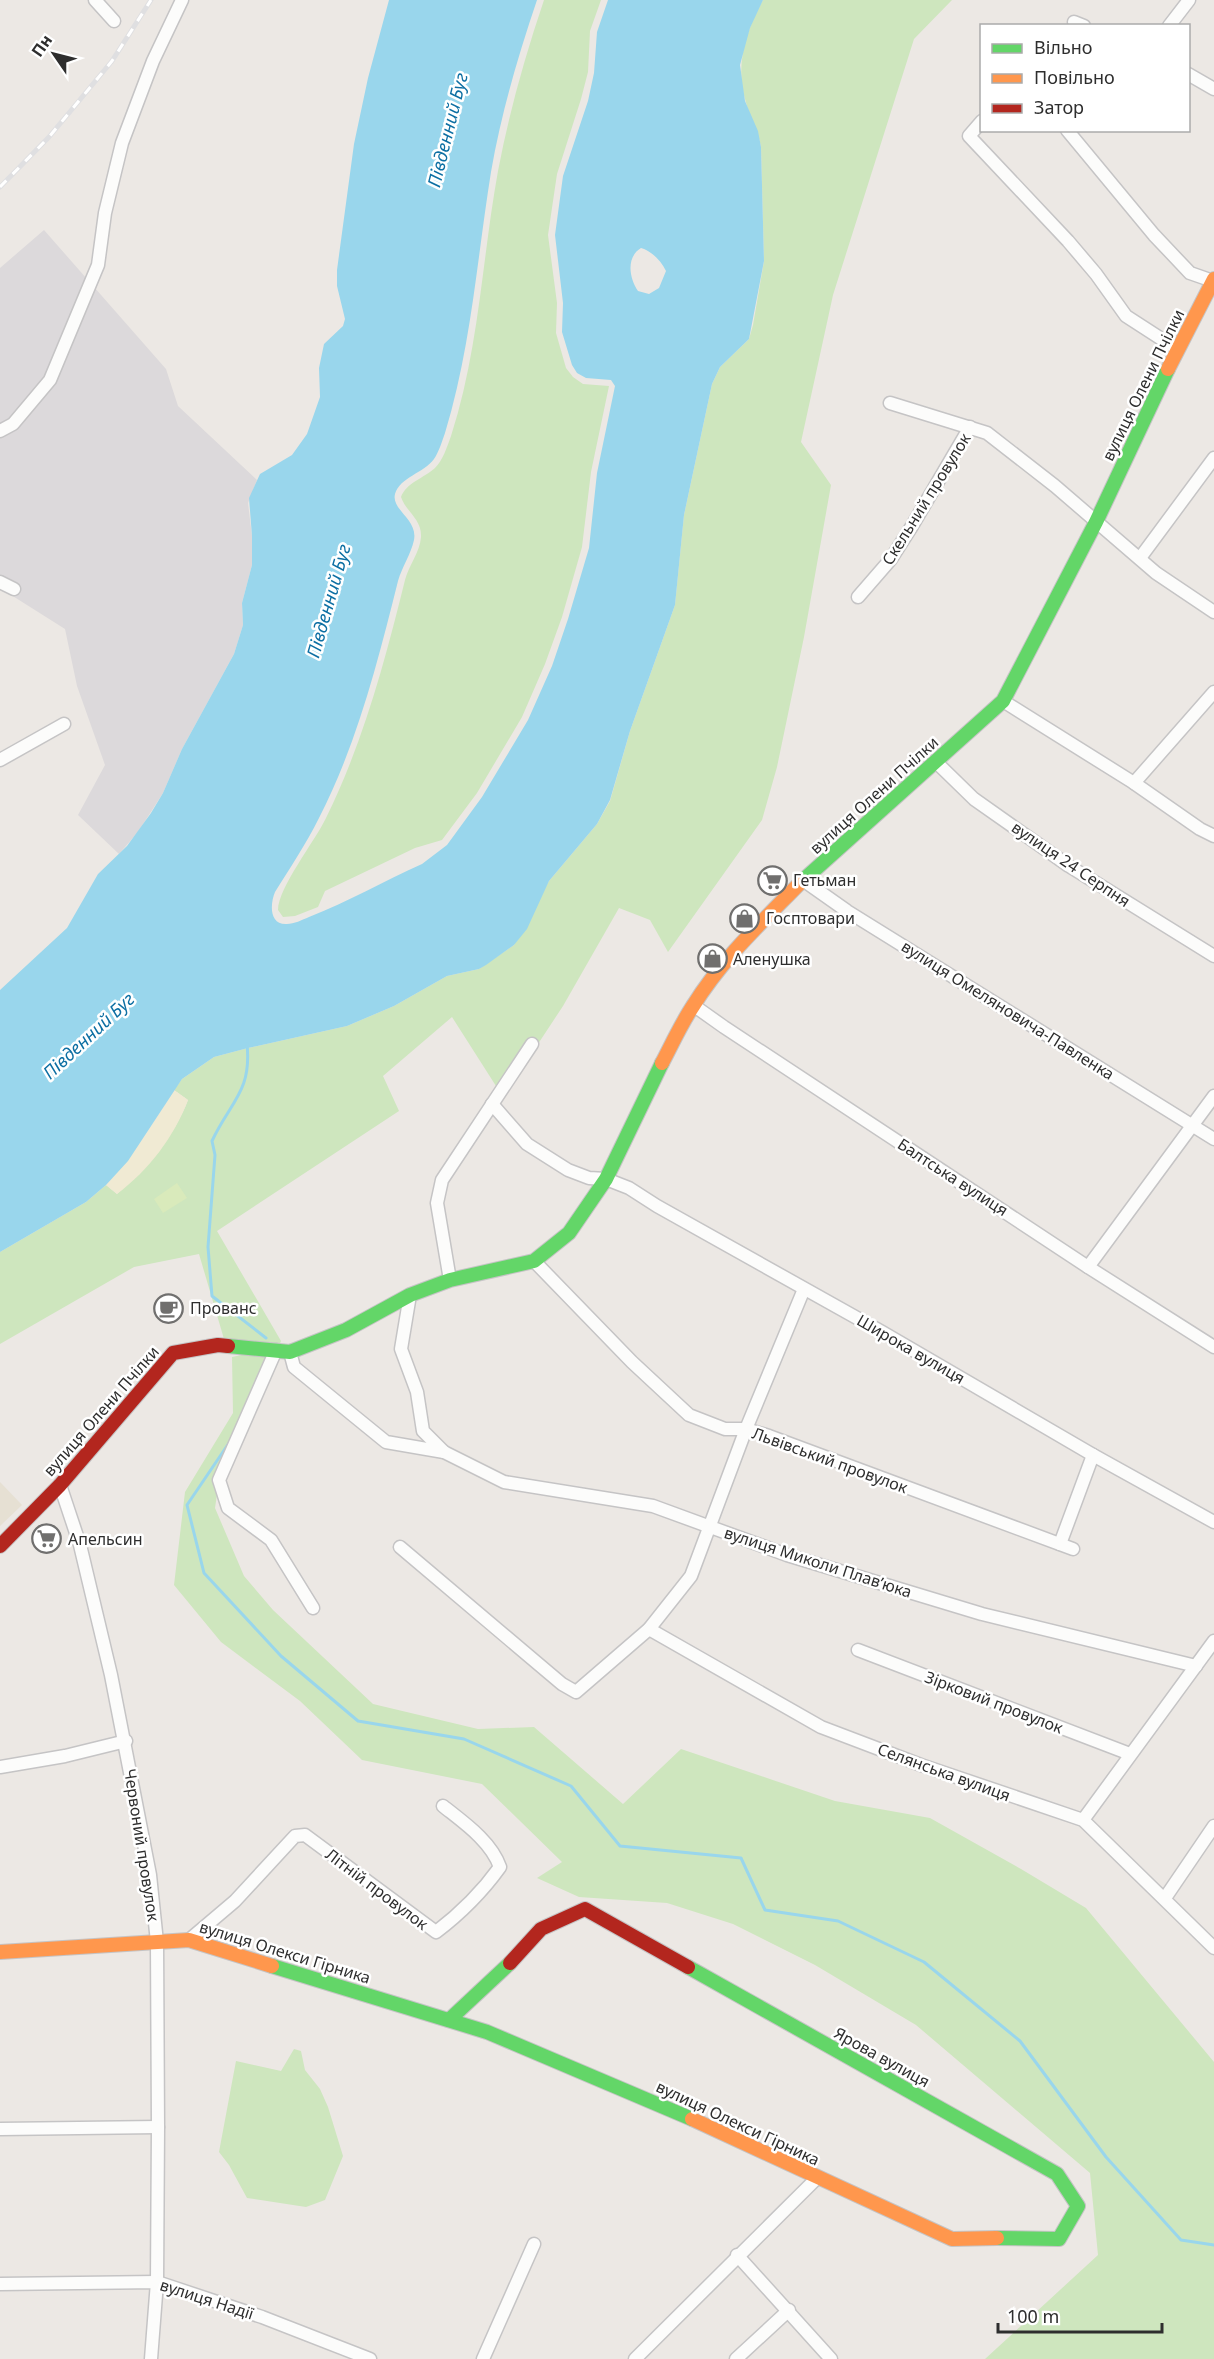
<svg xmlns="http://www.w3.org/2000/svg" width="1214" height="2359" font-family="'Noto Sans',sans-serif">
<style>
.industrial{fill:#dcd9db}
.education{fill:#e6e0d3}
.green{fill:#cee6be}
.sand{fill:#f0ead3}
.pitch{fill:#d9eabb}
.water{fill:#99d6ec;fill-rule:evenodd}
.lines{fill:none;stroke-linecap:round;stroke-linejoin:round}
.stream{stroke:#99d6ec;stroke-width:3}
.street-casing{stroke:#c5c4c5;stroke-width:15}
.fast-casing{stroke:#c5c4c5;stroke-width:16}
.slow-casing{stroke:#c5c4c5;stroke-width:16}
.jam-casing{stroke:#c5c4c5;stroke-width:16}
.street{stroke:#fcfcfb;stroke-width:12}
.fast{stroke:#63d668;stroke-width:14}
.slow{stroke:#ff974d;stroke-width:14}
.jam{stroke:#b3261e;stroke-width:14}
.rail-casing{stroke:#dfdfe1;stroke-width:5}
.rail{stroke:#fff;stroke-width:3;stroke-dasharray:9;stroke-linecap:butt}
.labels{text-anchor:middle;stroke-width:5;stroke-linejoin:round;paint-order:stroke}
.street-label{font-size:16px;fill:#2e2e2e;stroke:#fff}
.poi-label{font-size:16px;fill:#2e2e2e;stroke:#fff;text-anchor:start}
.water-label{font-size:18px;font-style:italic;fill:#0d6fa3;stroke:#fff}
</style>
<rect width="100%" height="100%" fill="#ece8e4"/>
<path class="industrial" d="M44 230 166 369 178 406 257 480 248 503 252 536V565L242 603 243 625 234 654 182 749 163 793 138 832 119 854 78 815 105 765 77 686 65 629 0 588V268Z"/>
<path class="education" d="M0 1482 22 1505 0 1526Z"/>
<g class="green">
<path d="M544 0H601L590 31 588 72 581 99 557 174 548 235 557 303 556 333 566 368 573 377 583 384 609 386 591 472 582 547 562 617 545 664 522 717 477 793 442 840 415 848 325 891 318 907 295 916 283 917 278 910C278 888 315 841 326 818 363 743 385 661 405 580 409 565 420 552 421 537 422 519 406 512 401 497 406 483 424 478 435 468 443 460 447 447 451 436 479 350 482 259 498 171 509 113 525 56 544 0Z"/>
<path d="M763 0H952L914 39 833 295 801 442 831 485 804 637 777 767 762 820 668 952 650 920 619 908 563 1006 503 1097 452 1017 383 1076 399 1111 217 1231 281 1341 279 1346 224 1339 199 1254 134 1267 0 1344V1252L86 1202 106 1185 117 1194C147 1166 173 1139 188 1100L174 1090 182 1079 214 1057 248 1048 347 1026 394 1006 447 976 479 969 514 945 549 881 597 824 610 801 630 731 675 605 684 515 712 384 720 367 749 339 753 325 764 261 761 147C758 130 749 116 745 99 735 65 746 30 763 0Z"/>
<path d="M251 1353 269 1356 220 1474 215 1508 244 1576 273 1610 373 1704 478 1729 534 1727 623 1804 681 1749 835 1801 930 1818 1021 1869 1086 1908 1214 2062V2359H985L1098 2255 1090 2173 916 2025 815 1965 733 1924 667 1903 579 1897 537 1878 562 1862 482 1784 362 1760 300 1701 221 1642 174 1585 185 1492 233 1413 232 1357Z"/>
<path d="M294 2049 301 2051 305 2070 320 2089 328 2107 343 2156 325 2200 306 2207 247 2198 229 2165 219 2152 236 2061 281 2071Z"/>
</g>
<path class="sand" d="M174 1090 188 1100C174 1137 149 1170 117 1194L106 1185C133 1155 153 1124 174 1090Z"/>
<path class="pitch" d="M177 1183 187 1198 163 1213 154 1199Z"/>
<path class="water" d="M389 0H537C518 56 501 114 491 172 477 259 471 348 445 433 442 441 439 452 434 459 424 473 400 477 395 494 391 510 418 519 414 540 411 554 402 567 398 581 378 661 357 744 319 818 306 844 290 868 275 892 270 904 269 925 287 924 294 924 302 920 309 917 348 902 384 881 422 864L447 845 482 797 528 720 552 666 568 619 589 548 597 473 615 386 611 380 586 378 577 373 572 365 562 332 563 303 555 235 563 176 588 101 594 73 597 32 608 0H763L750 28 740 65 745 101 758 131 761 147 764 261 749 339 720 367 712 384 684 515 675 605 630 731 610 800 597 824 549 881 527 929 514 945 486 965 479 969 447 976 394 1006 347 1026 248 1048 214 1057 182 1079 128 1161 106 1185 86 1202 0 1252V990L67 928 98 874 127 846 151 813 163 793 182 749 234 654 243 625 242 603 252 565V536L249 498 260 474 292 455 307 434 320 397 319 368 324 344 343 326 345 319 337 286V270L354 144 368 78ZM641 248C652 251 661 261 666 271L659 288 649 294 638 291C629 278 626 257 641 248Z"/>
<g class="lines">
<g class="stream">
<path d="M247 1044C252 1092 230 1102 212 1141L215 1155 208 1247 212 1296 266 1338"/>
<path d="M231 1440 187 1505 204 1573 281 1656 358 1721 464 1739 571 1786 620 1846 741 1858 765 1910 838 1921 924 1962 1020 2041 1106 2157 1181 2240 1214 2245"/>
</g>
<defs>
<g id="street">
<path d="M95 0 114 21"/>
<path d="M1074 22 1084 26"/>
<path d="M1169 26 1189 0"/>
<path d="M1188 74 1214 89"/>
<path d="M982 121 969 136 1068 241 1096 274 1126 316 1177 349"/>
<path d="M1067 130 1154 235 1190 273 1213 281"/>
<path d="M890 403 987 433 1055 486 1156 573 1214 612"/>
<path d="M0 431 13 424 50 380 98 265 105 213 122 143 153 61 182 0"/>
<path d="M1140 558 1214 458"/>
<path d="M0 582 14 589"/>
<path d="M858 597 891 559 912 526 970 427"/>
<path d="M1003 701 1134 783 1200 829 1214 836"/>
<path d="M0 760 64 724"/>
<path d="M936 762 974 799 1069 866 1214 956"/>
<path d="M1134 783 1214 692"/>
<path d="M803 880 847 911 1214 1139"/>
<path d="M693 1005 724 1027 1088 1267 1214 1347"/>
<path d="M492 1104 527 1144 568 1170 589 1178 606 1179 629 1188 657 1206 882 1332 1093 1455 1214 1522"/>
<path d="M534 1261 632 1362 689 1415 725 1429H746L769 1436 1073 1549"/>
<path d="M1088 1267 1214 1096"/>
<path d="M450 1280 437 1203 442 1180 532 1044"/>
<path d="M410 1295 401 1349 417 1392 423 1431 444 1452"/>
<path d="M276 1350 219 1480 228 1508 271 1540 313 1608"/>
<path d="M290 1352 294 1367 386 1442 444 1452 504 1482 653 1506 787 1555 982 1614 1196 1666"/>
<path d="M60 1485 80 1545 111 1675 150 1875 157 1942 158 2127 157 2282 151 2359"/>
<path d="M1060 1544 1093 1455"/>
<path d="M400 1547 562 1684 576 1692 649 1629 691 1576 746 1429 804 1289"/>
<path d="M649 1629 821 1727 921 1765 1083 1820 1214 1948"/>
<path d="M858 1650 1130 1754"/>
<path d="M0 1767 65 1756 126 1741"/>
<path d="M1083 1820 1214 1641"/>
<path d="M1165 1898 1214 1826"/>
<path d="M189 1940 235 1901 295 1836 305 1835 436 1932C461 1913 482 1892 500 1867 491 1841 463 1822 443 1806"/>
<path d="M0 2129 158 2127"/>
<path d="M737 2255 831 2359"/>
<path d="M0 2284 157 2282 262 2317 370 2359"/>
<path d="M483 2359 534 2244"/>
<path d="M635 2359 817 2178"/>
<path d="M736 2359 789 2310"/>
</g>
<g id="fast">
<path d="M800 883 1003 701 1096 522 1168 369"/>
<path d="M228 1346 290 1352 346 1330 410 1295 450 1280 534 1261 569 1233 606 1179 662 1063"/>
<path d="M272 1966 487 2032 692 2119"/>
<path d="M688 1967 1057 2174 1078 2206 1059 2239 997 2238"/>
<path d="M449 2020 510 1963"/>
</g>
<g id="slow">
<path d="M1168 369 1214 279"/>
<path d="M662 1063C672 1044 681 1024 693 1006 721 960 763 921 800 883"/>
<path d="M0 1952 189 1940 272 1966"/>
<path d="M692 2119 952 2239 997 2238"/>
</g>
<g id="jam">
<path d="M0 1546 60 1485 173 1353 218 1345 228 1346"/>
<path d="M510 1963 541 1929 585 1909 688 1967"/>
</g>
</defs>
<use href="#street" class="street-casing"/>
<use href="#fast" class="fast-casing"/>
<use href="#slow" class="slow-casing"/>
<use href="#jam" class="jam-casing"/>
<use href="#street" class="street"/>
<use href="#fast" class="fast"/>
<use href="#slow" class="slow"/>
<use href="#jam" class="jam"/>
<defs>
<path id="rail" d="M0 187 49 137 112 61 151 0"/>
</defs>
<use href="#rail" class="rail-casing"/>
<use href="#rail" class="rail"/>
</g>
<defs>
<symbol id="supermarket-ring" viewBox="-11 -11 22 22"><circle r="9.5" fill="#fff" stroke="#706f6e" stroke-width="1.5"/><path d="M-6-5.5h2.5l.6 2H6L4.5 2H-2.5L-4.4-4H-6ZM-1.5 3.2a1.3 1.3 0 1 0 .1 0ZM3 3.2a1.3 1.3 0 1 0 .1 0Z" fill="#706f6e"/></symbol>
<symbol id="shop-ring" viewBox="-11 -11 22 22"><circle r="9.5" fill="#fff" stroke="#706f6e" stroke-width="1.5"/><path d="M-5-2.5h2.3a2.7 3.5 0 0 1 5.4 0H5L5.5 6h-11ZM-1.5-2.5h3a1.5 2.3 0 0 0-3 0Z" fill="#706f6e"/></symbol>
<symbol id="cafe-ring" viewBox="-11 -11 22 22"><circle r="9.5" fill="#fff" stroke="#706f6e" stroke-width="1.5"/><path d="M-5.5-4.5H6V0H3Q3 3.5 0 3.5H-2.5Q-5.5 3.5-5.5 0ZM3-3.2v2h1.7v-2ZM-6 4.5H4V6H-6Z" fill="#706f6e"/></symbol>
</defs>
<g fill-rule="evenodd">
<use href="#supermarket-ring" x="756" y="864" width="33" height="33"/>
<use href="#shop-ring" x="728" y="902" width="33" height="33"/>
<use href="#shop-ring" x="696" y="942" width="33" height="33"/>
<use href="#cafe-ring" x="152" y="1292" width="33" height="33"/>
<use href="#supermarket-ring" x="30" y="1522" width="33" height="33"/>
</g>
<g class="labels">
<g class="street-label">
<text transform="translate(1143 385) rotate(-64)" y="6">вулиця Олени Пчілки</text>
<text transform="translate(926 499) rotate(-58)" y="6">Скельний провулок</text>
<text transform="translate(874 795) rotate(-42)" y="6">вулиця Олени Пчілки</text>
<text transform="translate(1071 864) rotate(34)" y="6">вулиця 24 Серпня</text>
<text transform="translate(1008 1010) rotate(32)" y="6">вулиця Омеляновича-Павленка</text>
<text transform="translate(953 1177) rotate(33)" y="6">Балтська вулиця</text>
<text transform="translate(911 1349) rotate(30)" y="6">Широка вулиця</text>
<text transform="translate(101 1411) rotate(-49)" y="6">вулиця Олени Пчілки</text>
<text transform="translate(830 1460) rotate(20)" y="6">Львівський провулок</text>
<text transform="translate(818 1562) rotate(18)" y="6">вулиця Миколи Плавʼюка</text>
<text transform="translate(994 1702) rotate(21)" y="6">Зірковий провулок</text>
<text transform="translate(944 1772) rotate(20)" y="6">Селянська вулиця</text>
<text transform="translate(142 1845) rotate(81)" y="6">Червоний провулок</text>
<text transform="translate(377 1889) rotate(37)" y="6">Літній провулок</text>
<text transform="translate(285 1952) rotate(17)" y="6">вулиця Олекси Гірника</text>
<text transform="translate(882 2057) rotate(29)" y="6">Ярова вулиця</text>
<text transform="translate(738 2123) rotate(25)" y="6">вулиця Олекси Гірника</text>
<text transform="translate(207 2299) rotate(18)" y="6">вулиця Надії</text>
</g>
<g class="poi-label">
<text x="793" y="886">Гетьман</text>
<text x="766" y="924">Госптовари</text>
<text x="733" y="965">Аленушка</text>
<text x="190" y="1314">Прованс</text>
<text x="68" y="1545">Апельсин</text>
</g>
<g class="water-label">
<text transform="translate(448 130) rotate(-76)" y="6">Південний Буг</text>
<text transform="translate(329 601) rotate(-74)" y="6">Південний Буг</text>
<text transform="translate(89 1036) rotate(-43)" y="6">Південний Буг</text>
</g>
</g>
<rect x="980" y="24" width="210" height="108" fill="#ffffff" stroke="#ababab" stroke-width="1.5"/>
<rect x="992" y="44" width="30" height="9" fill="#63d668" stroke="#ababab" stroke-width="1.5"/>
<text x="1034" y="54" font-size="18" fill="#2e2e2e">Вільно</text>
<rect x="992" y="74" width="30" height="9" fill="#ff974d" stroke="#ababab" stroke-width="1.5"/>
<text x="1034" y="84" font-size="18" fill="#2e2e2e">Повільно</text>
<rect x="992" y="104" width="30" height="9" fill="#b3261e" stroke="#ababab" stroke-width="1.5"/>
<text x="1034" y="114" font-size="18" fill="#2e2e2e">Затор</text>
<g transform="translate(54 54) rotate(305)" stroke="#ffffff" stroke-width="4.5" paint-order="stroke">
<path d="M0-4.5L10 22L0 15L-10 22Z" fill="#2e2e2e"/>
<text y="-9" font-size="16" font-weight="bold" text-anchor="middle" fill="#2e2e2e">Пн</text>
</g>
<path d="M998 2323v9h164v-9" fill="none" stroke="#2e2e2e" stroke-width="3"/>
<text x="1007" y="2323" font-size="18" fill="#2e2e2e" stroke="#ffffff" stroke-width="4.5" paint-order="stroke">100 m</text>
</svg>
